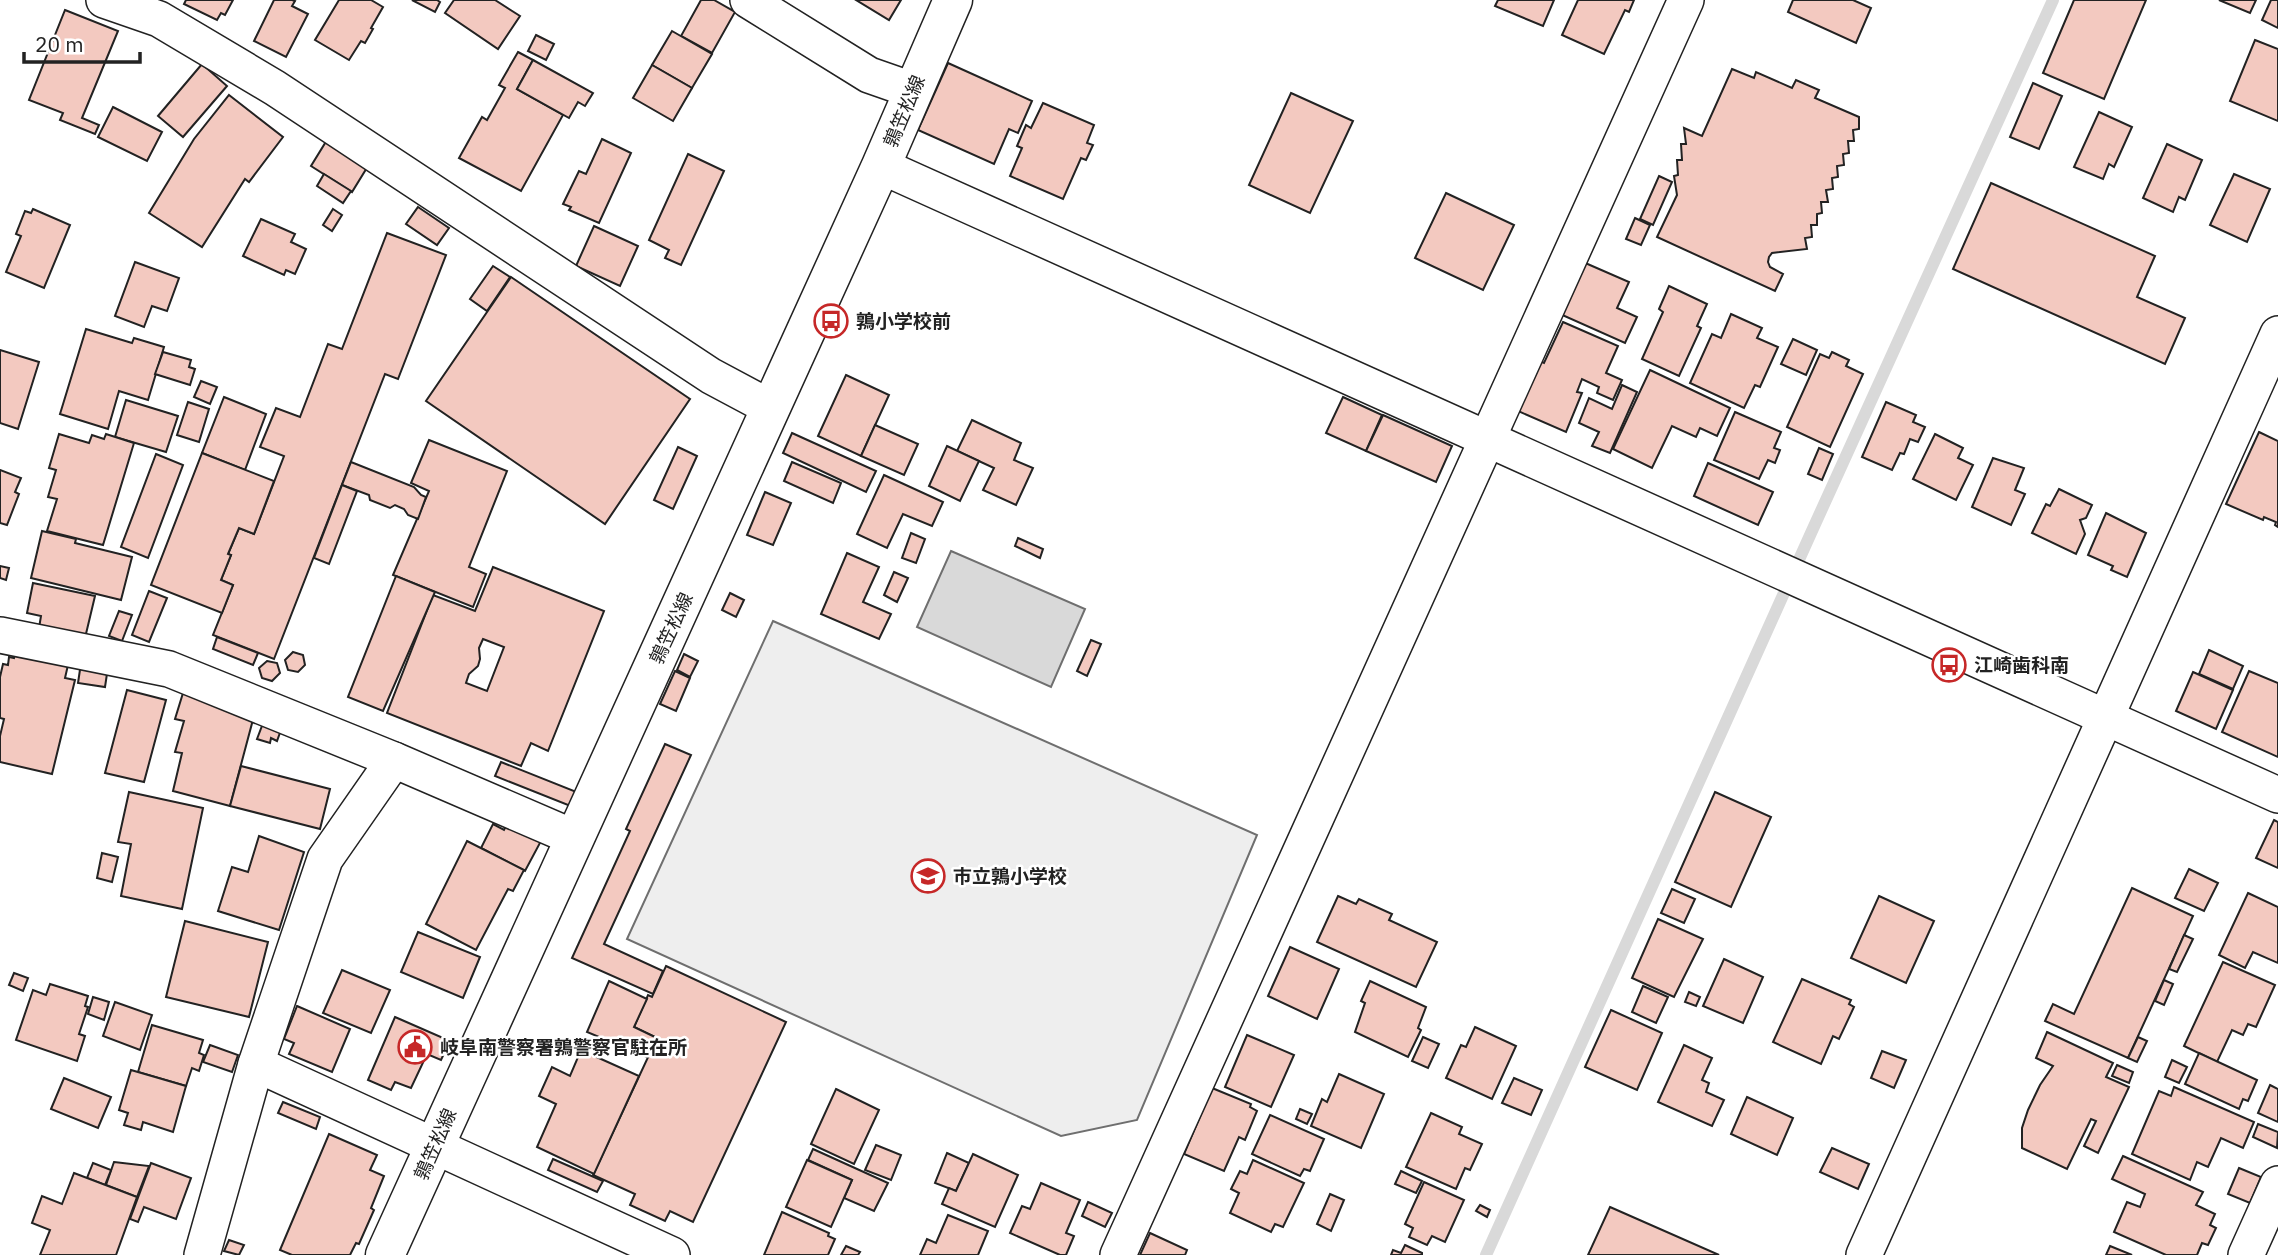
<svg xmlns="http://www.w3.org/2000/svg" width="2278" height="1255" font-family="'IBM Plex Sans','Noto Sans JP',sans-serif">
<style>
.green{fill:#eee;stroke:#6f6f6f;stroke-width:2}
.water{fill:#d9d9d9;stroke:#6f6f6f;stroke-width:2}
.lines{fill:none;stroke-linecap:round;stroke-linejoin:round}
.stream{stroke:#d9d9d9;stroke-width:12}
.building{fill:#f3c9c0;stroke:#222;stroke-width:2;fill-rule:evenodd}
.street-casing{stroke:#222;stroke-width:38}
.secondary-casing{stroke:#222;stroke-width:41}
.street{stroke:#fff;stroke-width:35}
.secondary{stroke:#fff;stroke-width:38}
.labels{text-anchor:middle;stroke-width:5;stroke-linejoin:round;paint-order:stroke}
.street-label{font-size:19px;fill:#222;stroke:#fff}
.poi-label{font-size:19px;font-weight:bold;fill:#222;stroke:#fff;text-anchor:start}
</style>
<rect width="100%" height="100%" fill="#fff"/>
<path class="green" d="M773 621 1257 835 1137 1120 1061 1136 627 939Z"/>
<path class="water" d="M951 551 1085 609 1051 687 917 627Z"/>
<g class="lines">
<path class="stream" d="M1486 1255 1811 533 2053 0"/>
</g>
<g class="building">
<path d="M186 0H233L225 15 221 13 217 20 184 4Z"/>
<path d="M274 0H292L295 1 292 6 308 14 286 57 254 41Z"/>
<path d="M339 0H371L383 7 371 28 373 29 365 43 361 41 349 60 315 40Z"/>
<path d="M412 0H437L440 2 435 12Z"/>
<path d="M454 0H495L520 16 498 49 445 13Z"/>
<path d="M701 0H714L735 12 712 53 681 36Z"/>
<path d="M856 0H901L889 20Z"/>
<path d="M1498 0H1554L1543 26 1495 6Z"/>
<path d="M1578 0H1634L1629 12 1625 10 1604 54 1562 35Z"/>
<path d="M1793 0H1853L1871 8 1856 43 1788 12Z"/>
<path d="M2074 0H2146L2104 99 2043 73Z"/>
<path d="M2219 0H2256L2250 13Z"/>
<path d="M2271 0H2278V28L2262 20Z"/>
<path d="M65 10 118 31 82 118 99 125 95 134 60 120 63 113 29 100Z"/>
<path d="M672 31 712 54 692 88 652 65Z"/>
<path d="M536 35 554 44 546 60 528 51Z"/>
<path d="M2255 40 2278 49V121L2230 101Z"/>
<path d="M518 52 533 60 517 89 563 115 521 191 459 158 482 117 487 120 505 88 499 85Z"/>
<path d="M533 60 593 93 585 106 578 102 569 118 517 89Z"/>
<path d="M948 63 1032 101 1018 133 1009 129 994 164 918 130Z"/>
<path d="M202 64 227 86 183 137 158 116Z"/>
<path d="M652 65 692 88 673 121 633 98Z"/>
<path d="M1732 69 1754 78 1756 72 1792 88 1796 80 1819 90 1815 98 1859 117V129L1853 130 1854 141H1848L1849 153 1843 154 1844 165 1837 166 1838 177 1832 178 1833 189 1826 190 1828 202H1821L1822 213 1817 214V225H1811L1812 237 1805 238 1807 249 1772 253 1769 257 1768 262 1770 267 1783 274 1775 291 1657 237 1677 195 1674 176 1678 175 1677 160H1682L1681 144H1686L1684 128 1702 136Z"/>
<path d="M2033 83 2062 96 2039 149 2010 137Z"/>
<path d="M1291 93 1353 121 1310 213 1249 185Z"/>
<path d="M229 95 283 137 249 182 245 179 202 247 149 213 194 139Z"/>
<path d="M1043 103 1094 125 1087 143 1093 145 1086 160 1081 158 1063 199 1010 176 1022 148 1017 146 1026 125 1031 128Z"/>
<path d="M113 107 162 132 147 161 98 137Z"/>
<path d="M2099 112 2132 127 2114 167 2109 164 2103 179 2074 167Z"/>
<path d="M602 139 631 153 599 223 569 210 571 207 563 204 579 171 586 174Z"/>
<path d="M327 140 368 166 352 192 311 166Z"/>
<path d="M2167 144 2202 160 2185 200 2179 197 2173 212 2143 198Z"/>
<path d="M688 154 724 171 681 265 665 258 669 250 649 240Z"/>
<path d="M324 174 351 191 343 203 317 186Z"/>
<path d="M2234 174 2270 189 2247 242 2210 225Z"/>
<path d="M1659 176 1672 182 1653 225 1640 219Z"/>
<path d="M1991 183 2155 256 2137 297 2185 318 2165 364 1953 269Z"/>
<path d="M1446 193 1514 225 1483 290 1415 258Z"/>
<path d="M418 207 449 228 437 245 406 224Z"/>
<path d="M33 209 70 225 44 288 6 272 21 236 16 234 25 211 31 213Z"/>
<path d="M333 209 342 215 332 231 323 225Z"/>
<path d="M1635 218 1650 225 1641 245 1626 239Z"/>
<path d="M261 219 295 234 291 242 306 249 295 274 286 270 284 275 243 256Z"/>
<path d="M594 226 638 246 620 286 576 266Z"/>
<path d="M387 233 446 255 398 379 385 374 274 659 213 635 233 585 221 580 231 555 228 554 239 528 254 534 284 456 260 447 276 408 300 417 328 344 342 349Z"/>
<path d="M135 262 179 278 167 311 152 306 144 327 115 316Z"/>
<path d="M1583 262 1629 282 1617 308 1637 317 1625 343 1560 314Z"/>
<path d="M493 266 510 277 487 311 470 299Z"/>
<path d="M511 277 690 399 605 524 426 401Z"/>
<path d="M1669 286 1707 304 1697 326 1701 328 1679 376 1642 359 1663 312 1659 309Z"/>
<path d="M1731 314 1762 328 1757 338 1778 347 1760 387 1755 385 1744 408 1690 383 1712 334 1721 338Z"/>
<path d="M1563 322 1618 346 1606 373 1622 380 1613 400 1597 393 1599 387 1582 379 1577 392 1582 393 1566 432 1518 411 1540 361 1544 363Z"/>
<path d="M86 329 132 343 134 338 164 347 148 400 119 391 108 429 60 414Z"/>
<path d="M1793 339 1817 350 1806 375 1781 364Z"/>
<path d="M0 350 39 362 18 429 0 423Z"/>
<path d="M163 352 191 360 189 367 195 369 190 385 155 374Z"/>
<path d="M1832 352 1849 360 1846 366 1863 374 1830 447 1787 427 1820 354 1829 358Z"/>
<path d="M1650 370 1730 408 1717 436 1700 428 1696 437 1672 426 1652 468 1613 449Z"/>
<path d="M846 375 889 395 861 456 818 436Z"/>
<path d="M201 381 217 387 210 404 194 397Z"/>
<path d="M1622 385 1637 392 1610 453 1592 446 1599 432 1579 423 1589 398 1612 409Z"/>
<path d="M224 397 266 414 245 470 202 453Z"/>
<path d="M1343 397 1382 415 1366 451 1326 433Z"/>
<path d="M126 400 178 416 166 452 115 437Z"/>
<path d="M188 402 209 409 199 442 177 435Z"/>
<path d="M1886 402 1916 415 1913 422 1925 427 1918 442 1910 439 1904 454 1900 453 1892 470 1862 457Z"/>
<path d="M1735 412 1781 432 1774 448 1780 450 1775 463 1768 460 1759 479 1714 460Z"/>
<path d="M1383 415 1452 446 1436 482 1366 451Z"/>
<path d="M972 420 1021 443 1014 460 1033 468 1016 505 983 490 994 468 957 451Z"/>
<path d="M875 425 918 444 904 475 861 456Z"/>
<path d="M2259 432 2278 441V527L2275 525 2276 522 2264 517 2263 520 2226 504Z"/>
<path d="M792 433 876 471 866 492 783 453Z"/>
<path d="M59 434 89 443 92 435 104 439 106 434 134 443 103 545 47 531 57 499 48 497 56 470 49 468Z"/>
<path d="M1935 434 1963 448 1958 458 1973 465 1956 500 1913 479Z"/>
<path d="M429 440 507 471 469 567 486 574 473 607 393 575 429 491 411 483Z"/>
<path d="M947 446 979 461 960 501 929 486Z"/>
<path d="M678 447 697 456 673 509 654 500Z"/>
<path d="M1819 448 1833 454 1822 480 1808 474Z"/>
<path d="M202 453 274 481 254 534 239 528 228 554 231 555 221 580 233 585 222 613 151 585Z"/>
<path d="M156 454 183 465 148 558 121 547Z"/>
<path d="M1993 458 2024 468 2015 490 2025 494 2011 525 1972 507Z"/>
<path d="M351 462 414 487 421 495 426 497 418 519 408 515 404 509 395 505 390 508 370 500 369 495 342 485Z"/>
<path d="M792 462 841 483 833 503 784 481Z"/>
<path d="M1708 463 1773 492 1758 525 1694 496Z"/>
<path d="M0 470 21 478 15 492 19 494 7 525 0 523Z"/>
<path d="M884 475 943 502 932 526 903 514 887 548 857 534Z"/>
<path d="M342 485 357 491 329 564 314 558Z"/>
<path d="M2059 489 2092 505 2086 518 2080 520 2085 534 2076 554 2032 533 2046 504 2050 506Z"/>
<path d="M765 492 791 503 773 545 747 535Z"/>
<path d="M2106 513 2146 533 2127 577 2111 570 2113 566 2088 555Z"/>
<path d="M42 531 76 539 75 543 132 557 121 600 31 578Z"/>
<path d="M911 533 925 539 916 563 902 558Z"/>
<path d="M1018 538 1043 549 1040 558 1015 546Z"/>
<path d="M847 553 879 567 863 602 891 614 879 639 821 614Z"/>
<path d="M0 566 9 568 6 580 0 578Z"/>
<path d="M493 567 604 611 548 751 531 743 521 766 387 713 433 595 475 611ZM483 639 504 647 487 691 466 683 469 674 478 666 480 659 479 648Z"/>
<path d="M894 572 908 578 897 602 884 595Z"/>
<path d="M396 576 435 592 383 711 348 697Z"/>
<path d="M33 583 95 596 85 638 39 628 41 616 27 613Z"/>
<path d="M149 591 167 598 149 642 132 635Z"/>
<path d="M730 593 744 600 736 617 722 610Z"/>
<path d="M119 611 132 615 122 641 109 636Z"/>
<path d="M217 637 258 653 253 665 213 649Z"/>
<path d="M1091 640 1101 644 1087 676 1077 671Z"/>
<path d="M2209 650 2243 666 2233 689 2199 674Z"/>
<path d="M15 652 68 665 65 678 75 680 52 774 0 762V736L4 719 0 718V677L3 664 8 665 9 657 14 658Z"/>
<path d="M293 652 303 655 305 665 298 672 288 670 285 660Z"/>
<path d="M684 654 698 661 690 677 677 670Z"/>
<path d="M267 661 277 663 280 673 272 681 262 678 259 668Z"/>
<path d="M81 663 108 667 105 687 78 683Z"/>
<path d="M675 671 690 678 676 711 660 704Z"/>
<path d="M2249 671 2278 683V757L2222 732Z"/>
<path d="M2193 672 2233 690 2216 729 2176 711Z"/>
<path d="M127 690 166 700 144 782 105 773Z"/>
<path d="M183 693 255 712 230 806 173 791 182 753 175 752 184 721 175 719Z"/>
<path d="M265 718 282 727 277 741 271 738 270 743 257 739Z"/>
<path d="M665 744 691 755 604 944 663 971 653 994 572 958 630 831 626 829Z"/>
<path d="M501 762 579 793 573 807 495 776Z"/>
<path d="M241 766 330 789 320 829 230 806Z"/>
<path d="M129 792 203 808 182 909 121 896 131 844 118 842Z"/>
<path d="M1715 792 1771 817 1731 907 1675 882Z"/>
<path d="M2274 820 2278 822V868L2256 858Z"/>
<path d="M493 824 504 830 507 824 541 841 525 871 481 848Z"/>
<path d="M259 836 304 852 279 930 218 911 232 867 248 872Z"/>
<path d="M467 841 524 870 513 891 508 889 476 950 426 924Z"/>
<path d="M102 853 118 857 112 882 97 878Z"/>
<path d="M2189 869 2218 883 2204 911 2175 898Z"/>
<path d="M2132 888 2193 916 2128 1058 2045 1021 2053 1004 2074 1014Z"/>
<path d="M1672 889 1695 899 1684 923 1661 913Z"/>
<path d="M2248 893 2278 907V963L2253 952 2245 968 2219 955Z"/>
<path d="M1338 896 1356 904 1359 899 1392 914 1389 920 1437 942 1416 987 1317 942Z"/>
<path d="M1879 896 1934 921 1906 983 1851 958Z"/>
<path d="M1658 919 1703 939 1674 997 1632 978Z"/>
<path d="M185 921 268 942 249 1017 166 997Z"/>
<path d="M418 932 480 957 463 998 401 972Z"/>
<path d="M2184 935 2193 939 2177 972 2169 969Z"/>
<path d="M1290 947 1339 969 1317 1019 1268 996Z"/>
<path d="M1724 959 1763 977 1743 1023 1703 1006Z"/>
<path d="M2223 962 2275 985 2256 1027 2248 1024 2243 1035 2232 1030 2217 1062 2184 1046Z"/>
<path d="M666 966 786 1022 693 1222 670 1211 665 1221 630 1205 635 1194 593 1175 657 1038 634 1027 648 995 652 997Z"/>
<path d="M342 970 390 990 371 1033 323 1013Z"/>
<path d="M14 973 28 978 23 991 9 985Z"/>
<path d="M1802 979 1851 1000 1849 1004 1854 1007 1839 1039 1833 1036 1821 1064 1773 1042Z"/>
<path d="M2164 980 2173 984 2164 1005 2155 1001Z"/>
<path d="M609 981 647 999 634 1027 657 1038 647 1057 587 1032Z"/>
<path d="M1370 981 1426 1007 1418 1028 1421 1030 1408 1057 1355 1032 1365 1003 1361 1001Z"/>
<path d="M50 984 88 996 85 1006 88 1007 79 1034 85 1036 77 1061 16 1040 33 990 46 995Z"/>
<path d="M1643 986 1668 997 1656 1023 1632 1012Z"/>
<path d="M1689 992 1700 997 1696 1006 1685 1002Z"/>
<path d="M93 997 109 1002 104 1020 88 1014Z"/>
<path d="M115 1002 152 1015 140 1050 103 1036Z"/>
<path d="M297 1006 350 1029 332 1072 289 1054 294 1043 284 1039Z"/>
<path d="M1611 1010 1662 1033 1637 1090 1585 1067Z"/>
<path d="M395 1017 450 1041 441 1060 427 1054 411 1088 395 1082 391 1090 368 1080Z"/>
<path d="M152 1025 203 1040 199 1053 204 1055 199 1071 192 1068 186 1086 138 1072Z"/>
<path d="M1475 1027 1516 1046 1492 1099 1446 1078 1461 1045 1466 1047Z"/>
<path d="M2047 1032 2113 1063 2106 1077 2129 1087 2098 1153 2084 1146 2096 1121 2091 1119 2067 1169 2022 1148V1128L2028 1110 2040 1085 2053 1066 2036 1058Z"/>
<path d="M1247 1035 1294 1055 1271 1107 1225 1087Z"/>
<path d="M1423 1037 1439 1044 1428 1068 1412 1061Z"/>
<path d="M2138 1037 2147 1041 2137 1062 2128 1058Z"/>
<path d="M210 1045 238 1055 232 1072 203 1062Z"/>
<path d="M1684 1045 1712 1058 1702 1080 1709 1083 1706 1092 1724 1100 1712 1126 1658 1102Z"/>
<path d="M581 1050 639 1076 594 1174 537 1147 556 1104 539 1096 552 1067 570 1076Z"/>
<path d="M1882 1051 1906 1060 1894 1088 1871 1078Z"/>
<path d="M2199 1053 2257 1080 2248 1101 2243 1099 2239 1109 2185 1084Z"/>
<path d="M2172 1060 2187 1067 2179 1083 2165 1077Z"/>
<path d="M2117 1065 2133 1072 2129 1083 2112 1076Z"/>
<path d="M131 1070 186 1086 173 1132 143 1122 141 1130 124 1125 128 1113 119 1110Z"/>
<path d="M1339 1074 1384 1094 1361 1148 1311 1126 1322 1099 1327 1102Z"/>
<path d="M64 1078 111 1097 98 1128 51 1109Z"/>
<path d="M1514 1078 1542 1090 1531 1115 1502 1103Z"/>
<path d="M2270 1085 2278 1089V1122L2258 1113Z"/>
<path d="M2174 1087 2254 1122 2243 1148 2221 1138 2208 1167 2197 1162 2190 1180 2132 1154 2159 1091 2171 1096Z"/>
<path d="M1212 1088 1251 1104 1250 1107 1257 1111 1245 1140 1239 1137 1224 1171 1184 1154Z"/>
<path d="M836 1089 879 1110 854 1164 811 1144Z"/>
<path d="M1747 1097 1793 1118 1777 1155 1731 1134Z"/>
<path d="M283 1102 320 1117 316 1129 278 1113Z"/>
<path d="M1300 1109 1312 1114 1307 1124 1296 1119Z"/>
<path d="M1431 1113 1462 1127 1459 1134 1482 1144 1470 1170 1465 1168 1456 1189 1406 1167Z"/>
<path d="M1270 1115 1324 1139 1310 1171 1304 1169 1300 1176 1252 1154Z"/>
<path d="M2258 1124 2278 1132 2277 1148 2253 1137Z"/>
<path d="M329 1134 377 1155 370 1170 384 1176 371 1208 374 1210 359 1244 356 1243 350 1255H292L280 1250Z"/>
<path d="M876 1145 901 1155 891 1180 865 1170Z"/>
<path d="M1832 1148 1869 1164 1858 1189 1820 1172Z"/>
<path d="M813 1149 888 1183 874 1211 844 1198 852 1180 808 1160Z"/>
<path d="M947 1153 969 1163 956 1191 935 1183Z"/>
<path d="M973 1154 1018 1175 995 1227 942 1204 949 1188 956 1191Z"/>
<path d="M2123 1156 2203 1192 2196 1205 2215 1214 2210 1225 2216 1228 2208 1245 2202 1243 2197 1255H2166L2114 1232 2127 1202 2140 1207 2145 1194 2112 1179Z"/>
<path d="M553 1159 603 1181 597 1192 548 1170Z"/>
<path d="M807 1160 852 1180 831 1227 786 1207Z"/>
<path d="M1253 1160 1304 1183 1283 1227 1275 1224 1271 1232 1230 1213 1239 1193 1231 1189 1240 1171 1247 1174Z"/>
<path d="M114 1162 149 1166 137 1197 106 1185Z"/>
<path d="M93 1163 111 1170 105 1185 87 1178Z"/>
<path d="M151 1163 191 1178 176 1219 144 1207 138 1222 130 1219Z"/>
<path d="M2239 1168 2261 1177 2250 1203 2228 1194Z"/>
<path d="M1401 1171 1422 1181 1416 1193 1395 1184Z"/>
<path d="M74 1173 137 1197 116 1255H40L50 1230 32 1223 42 1196 62 1204Z"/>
<path d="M1424 1182 1464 1200 1445 1242 1432 1236 1427 1245 1409 1237 1413 1228 1405 1224Z"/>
<path d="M1041 1183 1080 1200 1066 1233 1074 1236 1066 1255H1060L1010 1233 1022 1206 1030 1209Z"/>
<path d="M1330 1194 1344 1200 1331 1231 1317 1224Z"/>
<path d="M1088 1202 1112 1213 1105 1227 1082 1216Z"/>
<path d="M1480 1205 1490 1210 1487 1217 1476 1211Z"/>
<path d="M1610 1207 1719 1255H1588Z"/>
<path d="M782 1212 829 1233 828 1236 835 1239 828 1255H764Z"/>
<path d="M948 1215 988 1231 978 1255H920L927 1239 936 1243Z"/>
<path d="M1150 1233 1187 1250 1185 1255H1140Z"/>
<path d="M229 1240 244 1245 239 1255 224 1251Z"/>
<path d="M1405 1245 1422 1253V1255H1391L1393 1250 1401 1253Z"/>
<path d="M846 1246 860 1252 858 1255H841Z"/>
<path d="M2110 1246 2132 1255H2106Z"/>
</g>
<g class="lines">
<defs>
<g id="street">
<path d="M104 0 159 19 275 88 711 376 771 408"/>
<path d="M748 0 869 75 912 90"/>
<path d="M881 166 2278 795"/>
<path d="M0 635 169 669 394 760 575 838"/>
<path d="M256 1064 672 1255"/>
<path d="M202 1255 256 1064 325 859 394 760"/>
<path d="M1118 1255 1686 0"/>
<path d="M1864 1255 2278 334"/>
<path d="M2246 1255 2278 1184"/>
</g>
<path id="secondary" d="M385 1255 881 166 953 0"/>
</defs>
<use href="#street" class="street-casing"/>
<use href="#secondary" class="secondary-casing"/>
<use href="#street" class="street"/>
<use href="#secondary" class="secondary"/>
</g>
<defs>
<symbol id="bus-ring" viewBox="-11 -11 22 22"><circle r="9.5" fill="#fff" stroke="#c62828" stroke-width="1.5"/><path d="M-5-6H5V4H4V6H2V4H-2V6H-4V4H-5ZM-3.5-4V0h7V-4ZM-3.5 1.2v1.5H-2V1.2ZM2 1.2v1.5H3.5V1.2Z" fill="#c62828"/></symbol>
<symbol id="school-ring" viewBox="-11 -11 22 22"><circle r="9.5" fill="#fff" stroke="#c62828" stroke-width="1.5"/><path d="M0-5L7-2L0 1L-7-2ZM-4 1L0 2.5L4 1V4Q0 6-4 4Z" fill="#c62828"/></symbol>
<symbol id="civic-ring" viewBox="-11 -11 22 22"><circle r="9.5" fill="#fff" stroke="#c62828" stroke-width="1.5"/><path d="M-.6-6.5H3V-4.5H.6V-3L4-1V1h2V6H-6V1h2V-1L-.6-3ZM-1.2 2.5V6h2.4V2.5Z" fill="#c62828"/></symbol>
</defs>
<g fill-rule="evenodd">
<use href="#bus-ring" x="812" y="302" width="38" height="38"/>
<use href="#bus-ring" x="1930" y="646" width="38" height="38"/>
<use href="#school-ring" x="909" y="857" width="38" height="38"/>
<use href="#civic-ring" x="396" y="1028" width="38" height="38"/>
</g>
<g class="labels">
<g class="street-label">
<text transform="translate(904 111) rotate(-67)" y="7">鶉笠松線</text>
<text transform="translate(671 628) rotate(-65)" y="7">鶉笠松線</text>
<text transform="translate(435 1144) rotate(-66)" y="7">鶉笠松線</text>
</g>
<g class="poi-label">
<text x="856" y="328">鶉小学校前</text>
<text x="1974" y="672">江崎歯科南</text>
<text x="953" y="883">市立鶉小学校</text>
<text x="440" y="1054">岐阜南警察署鶉警察官駐在所</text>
</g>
</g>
<path d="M24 52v10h116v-10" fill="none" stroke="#222222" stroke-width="3.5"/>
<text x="35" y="52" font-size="21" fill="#222222" stroke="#ffffff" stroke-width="5" paint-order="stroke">20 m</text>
</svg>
